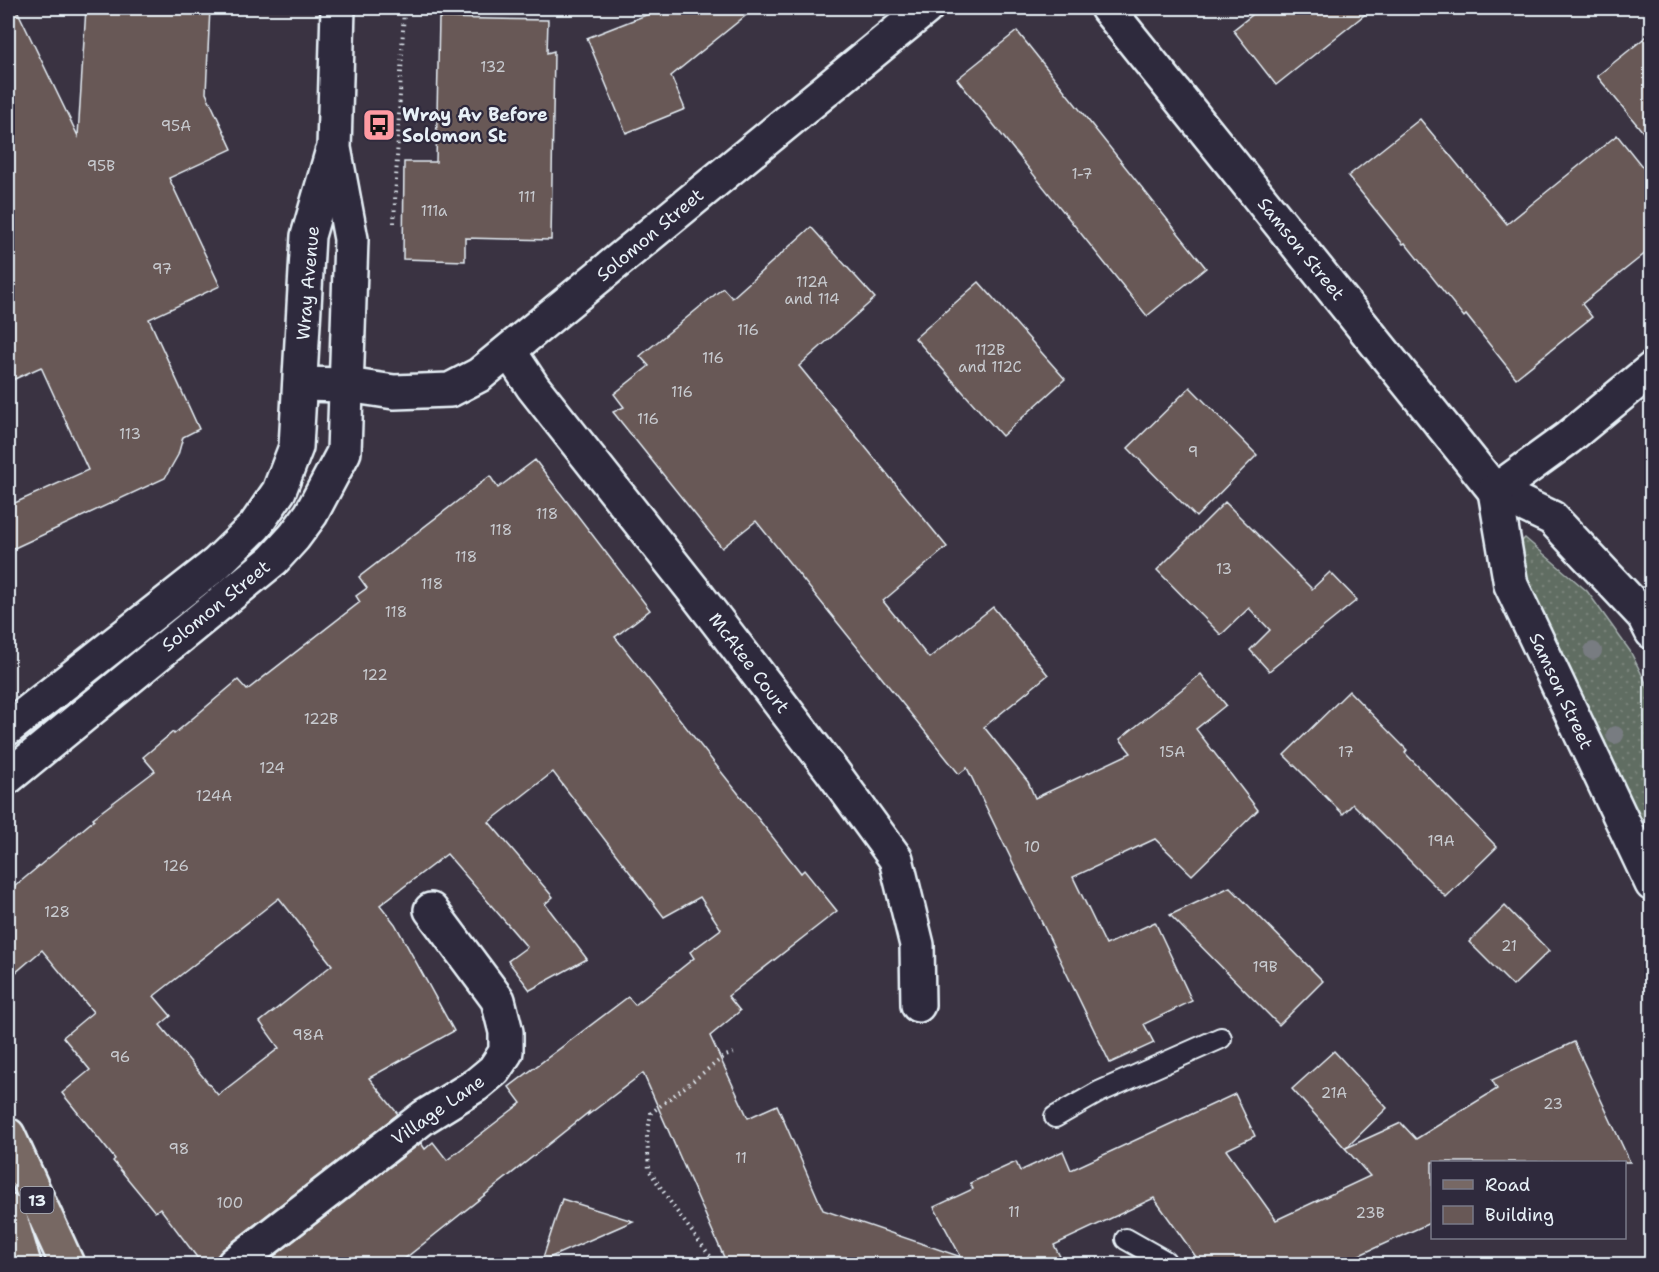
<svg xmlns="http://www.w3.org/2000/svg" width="1659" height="1272" font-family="'Shantell Sans',sans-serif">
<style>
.grass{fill:url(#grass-dots);stroke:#a4afad;stroke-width:1.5}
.building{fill:#685856;stroke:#e8f1f8;stroke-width:1.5;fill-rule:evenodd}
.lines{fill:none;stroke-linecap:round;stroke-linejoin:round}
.service-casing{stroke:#e8f1f8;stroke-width:24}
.minor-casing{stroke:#e8f1f8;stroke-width:38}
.tertiary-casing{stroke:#e8f1f8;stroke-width:38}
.primary-casing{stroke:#e8f1f8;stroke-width:38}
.path{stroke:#e8f1f8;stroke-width:4;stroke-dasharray:1.5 4.5;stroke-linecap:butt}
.service{stroke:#2f2a3d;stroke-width:20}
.minor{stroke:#2f2a3d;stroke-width:33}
.tertiary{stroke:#2f2a3d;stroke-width:33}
.primary{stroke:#776864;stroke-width:33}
.tree{fill:#787b81}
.labels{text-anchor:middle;stroke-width:4.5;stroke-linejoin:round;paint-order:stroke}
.number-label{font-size:15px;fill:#c8cbd0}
.shield{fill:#2f2a3d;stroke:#b0b5c0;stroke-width:1.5}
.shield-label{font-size:16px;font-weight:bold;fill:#e8f1f8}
.poi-label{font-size:18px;font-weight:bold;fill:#e8f1f8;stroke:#2f2a3d;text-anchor:start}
.street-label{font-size:18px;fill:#e8f1f8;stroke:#2f2a3d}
</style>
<defs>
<pattern id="grass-dots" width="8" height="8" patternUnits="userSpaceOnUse" patternTransform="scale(1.5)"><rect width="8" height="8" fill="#616d62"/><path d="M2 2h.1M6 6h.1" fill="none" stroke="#788279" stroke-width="1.8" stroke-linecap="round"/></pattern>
</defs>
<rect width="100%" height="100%" fill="#3a3342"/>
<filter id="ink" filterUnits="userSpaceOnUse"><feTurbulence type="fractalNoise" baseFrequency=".0167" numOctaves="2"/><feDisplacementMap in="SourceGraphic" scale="12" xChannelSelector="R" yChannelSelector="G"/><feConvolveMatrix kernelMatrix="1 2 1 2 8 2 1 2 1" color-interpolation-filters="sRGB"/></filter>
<g filter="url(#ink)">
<path class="grass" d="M1525 538 1587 591 1630 651 1651 693V847L1525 583 1516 547Z"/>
<g class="building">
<path d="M8 8H16L78 136 86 8H210L206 93 232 149 169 178 220 286 149 319 199 429 183 437 178 455 165 478 8 551V506L88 470 41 367 8 382Z"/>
<path d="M664 8H755L671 76 685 109 626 133 587 38Z"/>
<path d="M1261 8H1373L1276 85 1233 30Z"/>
<path d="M439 18 548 20 547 53 554 51 551 240 465 238V261L403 259 404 162H436Z"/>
<path d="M1017 31 1206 268 1147 316 957 79Z"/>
<path d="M1652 32V143L1597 76Z"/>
<path d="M1420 119 1507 224 1617 135 1652 179V248L1582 304 1592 317 1516 378 1466 315 1464 317 1405 243 1403 244 1348 176Z"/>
<path d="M811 227 875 298 799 366 947 547 883 601 929 658 993 607 1048 675 984 727 1028 782 1035 798 1131 753 1120 739 1201 674 1226 705 1196 729 1258 810 1192 875 1155 839 1073 877 1106 945 1155 922 1192 1001 1144 1024 1154 1043 1110 1063 967 768 959 774 756 521 722 548 613 412 624 407 614 394 649 366 640 356 723 288 732 298Z"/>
<path d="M979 282 1065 379 1002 436 915 338Z"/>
<path d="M1190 387 1257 455 1196 517 1128 448Z"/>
<path d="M535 460 650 610 615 637 801 873 804 870 837 911 728 996 740 1011 710 1036 748 1118 777 1105 823 1210 961 1257 934 1207 973 1189 970 1183 1016 1162 1020 1171 1063 1151 1071 1170 1235 1094 1255 1136 1226 1150 1276 1220 1370 1176 1292 1089 1334 1051 1387 1108 1346 1148 1401 1123 1416 1139 1497 1089 1492 1080 1574 1042 1630 1162H1432V1222L1340 1264H1201L1154 1198 1054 1245 1064 1264H965L963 1261V1264H727L643 1073 588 1115 589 1112 398 1264H264L421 1143 425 1149 433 1142 447 1160 521 1103 509 1087 628 997 635 1005 694 958 690 952 721 929 700 897 664 917 553 772 489 822 553 897 545 904 587 959 530 990 508 961 527 947 447 854 380 905 395 924 454 1031 369 1078 398 1114 223 1249 217 1256 216 1264H202L160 1208 155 1212 113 1161 115 1159 62 1093 90 1070 63 1037 93 1012 42 950 8 979V892L94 820 93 818 155 771 143 757 173 732 174 734 238 680 247 690 360 602 356 596 367 588 359 577 490 476 498 488ZM279 898 332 965 260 1022 279 1048 218 1095 160 1025 171 1016 154 996Z"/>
<path d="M1225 502 1312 589 1330 572 1357 600 1269 671 1250 650 1270 630 1249 608 1221 635 1157 570Z"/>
<path d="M1349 691 1407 750 1405 753 1497 847 1446 897 1353 804 1343 814 1284 755Z"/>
<path d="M1230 887 1323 981 1279 1025 1170 915Z"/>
<path d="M1505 906 1549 951 1513 986 1469 942Z"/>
<path d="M562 1199 633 1221 542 1261Z"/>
</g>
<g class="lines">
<defs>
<g id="service">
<path d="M1055 1117 1099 1092 1221 1038"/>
<path d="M1126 1239 1165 1261"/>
</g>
<g id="minor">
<path d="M1107 8 1495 491 1552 518 1644 616 1652 632"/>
<path d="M509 351 533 387 694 591 832 771 896 859 917 945 918 1005"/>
<path d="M300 384 347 385 394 392 450 390 479 375 926 8"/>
<path d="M1495 491 1511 585 1652 884"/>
<path d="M1495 491 1568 438 1652 369"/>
<path d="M234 1264 424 1117 476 1085 494 1070 506 1052V1032L498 1000 431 910"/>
</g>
<g id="tertiary">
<path d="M8 728 216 564 255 526 279 491 296 447 308 236 332 153"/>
<path d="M8 777 273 560 294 537 311 514 344 452 351 239 334 148 338 8"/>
</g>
<g id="primary">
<path d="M8 1135 67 1264"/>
<path d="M8 1211 24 1264"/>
</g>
</defs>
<use href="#service" class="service-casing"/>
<use href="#minor" class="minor-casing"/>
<use href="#tertiary" class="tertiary-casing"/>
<use href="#primary" class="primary-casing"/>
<g class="path">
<path d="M394 223 404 8"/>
<path d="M710 1256 675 1209 649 1170 647 1136 651 1113 725 1056 735 1053"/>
</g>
<use href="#service" class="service"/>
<use href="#minor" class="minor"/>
<use href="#tertiary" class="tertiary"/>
<use href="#primary" class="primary"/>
</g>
<g class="tree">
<circle cx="1593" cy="651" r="9"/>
<circle cx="1615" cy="735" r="9"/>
</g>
</g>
<defs>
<symbol id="bus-square" viewBox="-11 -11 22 22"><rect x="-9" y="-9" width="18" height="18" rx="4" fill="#ff9aa2" stroke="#2f2a3d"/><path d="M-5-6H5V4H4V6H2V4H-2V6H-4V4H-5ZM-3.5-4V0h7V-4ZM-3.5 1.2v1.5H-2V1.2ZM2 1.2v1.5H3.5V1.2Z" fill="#111"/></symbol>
</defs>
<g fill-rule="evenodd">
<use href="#bus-square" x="360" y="106" width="38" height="38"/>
</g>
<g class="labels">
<g class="number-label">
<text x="493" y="72">132</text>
<text x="176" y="131">95A</text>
<text x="101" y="171">95B</text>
<text x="1082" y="179">1-7</text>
<text x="527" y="202">111</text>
<text x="434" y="216">111a</text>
<text x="162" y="274">97</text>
<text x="812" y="287">112A<tspan x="812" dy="17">and 114</tspan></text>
<text x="748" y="335">116</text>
<text x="990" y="355">112B<tspan x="990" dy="17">and 112C</tspan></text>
<text x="713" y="363">116</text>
<text x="682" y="397">116</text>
<text x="648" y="424">116</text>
<text x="130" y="439">113</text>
<text x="1193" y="457">9</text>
<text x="547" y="519">118</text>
<text x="501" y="535">118</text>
<text x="466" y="562">118</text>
<text x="1224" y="574">13</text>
<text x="432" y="589">118</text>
<text x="396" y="617">118</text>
<text x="375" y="680">122</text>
<text x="321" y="724">122B</text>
<text x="1172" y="757">15A</text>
<text x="1346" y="757">17</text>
<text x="272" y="773">124</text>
<text x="214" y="801">124A</text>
<text x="1441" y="846">19A</text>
<text x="1032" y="852">10</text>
<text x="176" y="871">126</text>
<text x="57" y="917">128</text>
<text x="1509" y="951">21</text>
<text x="1265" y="972">19B</text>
<text x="308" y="1040">98A</text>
<text x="120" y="1062">96</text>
<text x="1334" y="1098">21A</text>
<text x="1553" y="1109">23</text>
<text x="179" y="1154">98</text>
<text x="741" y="1163">11</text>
<text x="230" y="1208">100</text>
<text x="1014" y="1217">11</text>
<text x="1370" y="1218">23B</text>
</g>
<rect class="shield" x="20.5" y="1187" width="33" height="26" rx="4.5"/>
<g class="shield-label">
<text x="37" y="1206">13</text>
</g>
<g class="poi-label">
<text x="402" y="121">Wray Av Before<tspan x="402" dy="21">Solomon St</tspan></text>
</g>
<g class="street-label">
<text transform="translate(650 235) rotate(-40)" y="6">Solomon Street</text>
<text transform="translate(1301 249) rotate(51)" y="6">Samson Street</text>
<text transform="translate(308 283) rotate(-85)" y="6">Wray Avenue</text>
<text transform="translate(216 606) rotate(-39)" y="6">Solomon Street</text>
<text transform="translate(749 663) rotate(53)" y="6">McAtee Court</text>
<text transform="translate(1561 691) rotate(65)" y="6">Samson Street</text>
<text transform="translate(438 1110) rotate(-35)" y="6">Village Lane</text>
</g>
</g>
<rect width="1659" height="1272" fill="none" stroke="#2f2a3d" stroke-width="30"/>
<rect x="15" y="15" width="1629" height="1242" fill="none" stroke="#e8f1f8" stroke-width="2" filter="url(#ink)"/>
<rect x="1431" y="1161" width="195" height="78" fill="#2f2a3d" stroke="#797a88" stroke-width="1.5"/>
<rect x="1443" y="1180" width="30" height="9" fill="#776864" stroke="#797a88" stroke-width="1.5"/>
<text x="1485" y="1191" font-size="18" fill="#e8f1f8">Road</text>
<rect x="1443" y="1206" width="30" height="18" fill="#685856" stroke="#797a88" stroke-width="1.5"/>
<text x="1485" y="1221" font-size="18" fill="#e8f1f8">Building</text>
</svg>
